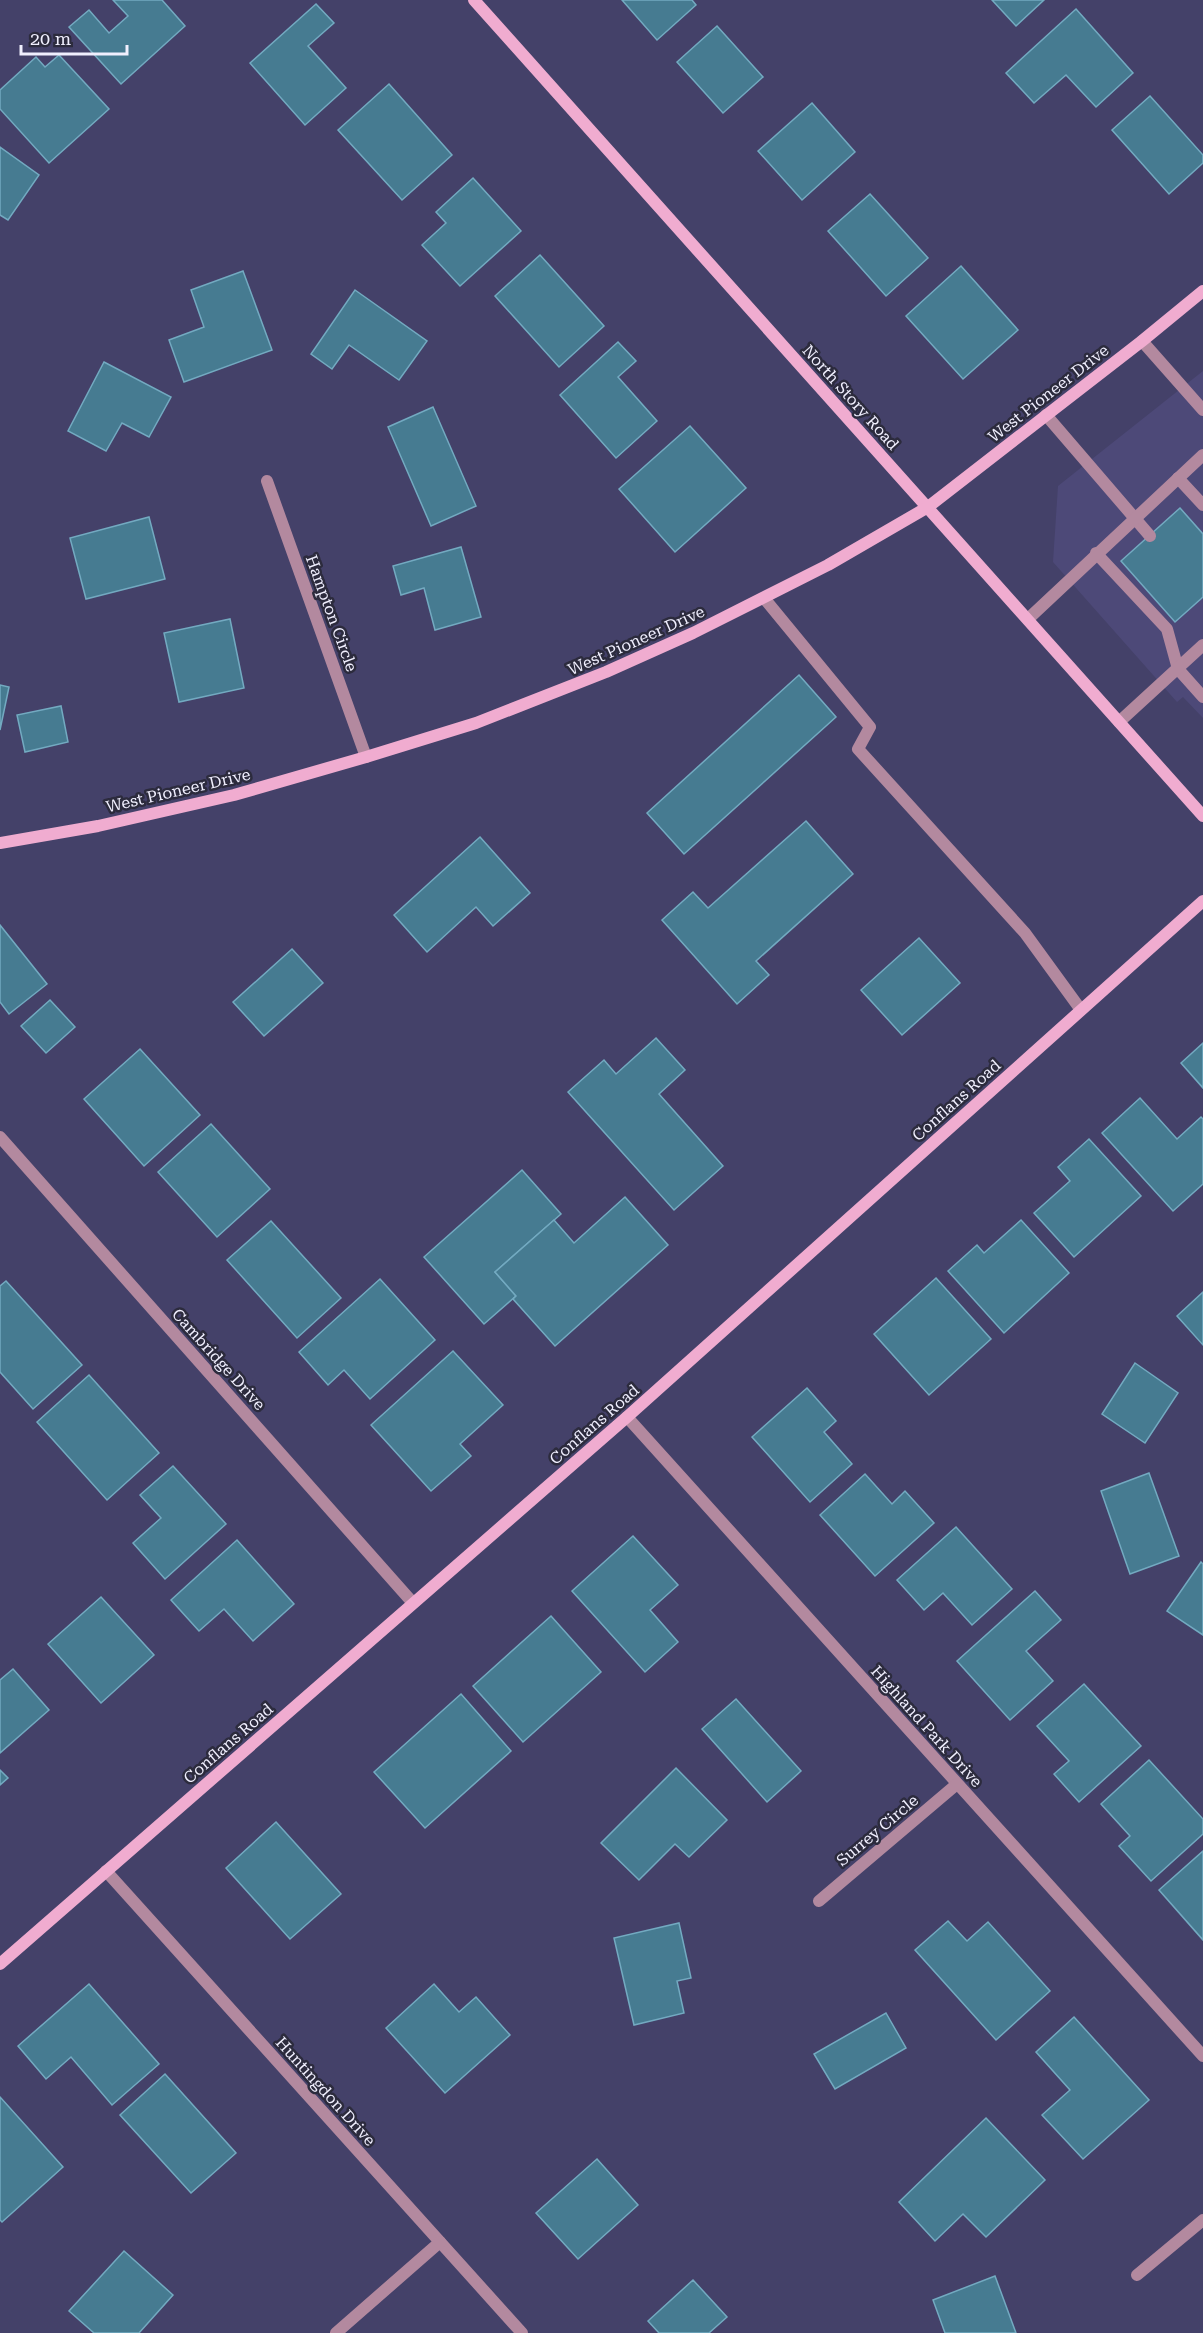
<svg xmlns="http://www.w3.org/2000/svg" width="1203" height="2333" font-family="'Roboto Serif',serif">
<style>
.built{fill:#4d4978}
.building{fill:#467b91;stroke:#73aac1;stroke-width:1.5}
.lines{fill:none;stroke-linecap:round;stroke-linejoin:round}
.service{stroke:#b3899f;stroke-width:12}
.minor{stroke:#b3899f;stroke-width:12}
.secondary{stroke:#f0acd0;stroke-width:12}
.labels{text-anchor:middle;stroke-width:5;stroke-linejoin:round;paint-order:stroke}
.street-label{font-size:16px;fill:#f0effe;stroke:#2c2b3d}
</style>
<rect width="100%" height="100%" fill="#444169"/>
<path class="built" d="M1203 371V718L1183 697 1177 702 1053 562 1058 486Z"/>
<g class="building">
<path d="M113 0H162L185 26 121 84 69 27 89 10 109 33 128 16Z"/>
<path d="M622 0H692L696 5 657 40Z"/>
<path d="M992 0H1044L1016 26Z"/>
<path d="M316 4 334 23 308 46 346 88 305 125 250 63Z"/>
<path d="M1076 9 1133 73 1096 107 1066 75 1034 103 1006 73Z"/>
<path d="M717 26 763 77 723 113 677 62Z"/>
<path d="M59 55 109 109 49 163 0 109V90L36 57 45 67Z"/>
<path d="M389 84 452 155 402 200 338 130Z"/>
<path d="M1150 96 1203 155V163L1169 194 1112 130Z"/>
<path d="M812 103 855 152 802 200 758 151Z"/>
<path d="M0 147 39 175 8 220 0 215Z"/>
<path d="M473 178 521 231 460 286 422 245 446 223 436 212Z"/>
<path d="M870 194 928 258 886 296 828 231Z"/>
<path d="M540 255 604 326 559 367 495 296Z"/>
<path d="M961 266 1018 330 963 379 906 316Z"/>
<path d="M243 271 272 350 184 382 169 340 204 327 191 290Z"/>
<path d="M355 290 427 341 399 380 349 345 332 369 311 354Z"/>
<path d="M618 342 636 361 618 377 657 421 616 458 560 395Z"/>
<path d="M104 362 171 397 149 437 122 423 106 451 68 431Z"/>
<path d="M433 407 476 506 431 526 388 427Z"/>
<path d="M690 426 746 488 675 552 619 489Z"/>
<path d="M1180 508 1203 534V597L1175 622 1121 561Z"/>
<path d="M149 517 165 579 86 599 70 538Z"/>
<path d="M461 547 481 617 435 630 424 588 401 595 393 566Z"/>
<path d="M230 619 244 688 179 702 164 633Z"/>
<path d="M799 675 836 717 684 854 647 813Z"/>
<path d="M0 685 9 687 0 730Z"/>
<path d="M61 706 68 742 25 752 17 715Z"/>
<path d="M806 821 853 874 756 961 769 975 737 1004 662 920 693 892 708 908Z"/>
<path d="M480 837 530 893 493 926 476 907 427 952 394 915Z"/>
<path d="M0 925 47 984 9 1014 0 1002Z"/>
<path d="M919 938 960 983 902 1035 861 990Z"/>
<path d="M292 949 323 983 264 1036 233 1002Z"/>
<path d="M50 1000 75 1027 46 1053 21 1026Z"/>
<path d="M656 1038 685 1070 659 1094 723 1166 674 1210 568 1092 604 1060 616 1074Z"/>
<path d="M1203 1043V1088L1181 1063Z"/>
<path d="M140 1049 200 1115 144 1166 84 1099Z"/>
<path d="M1140 1098 1177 1139 1201 1117 1203 1119V1184L1173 1211 1102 1133Z"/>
<path d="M211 1124 270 1189 217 1237 158 1172Z"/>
<path d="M1089 1139 1141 1196 1074 1257 1034 1213 1070 1181 1058 1167Z"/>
<path d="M522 1170 561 1214 495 1272 516 1296 484 1324 424 1257Z"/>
<path d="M625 1197 668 1245 555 1346 513 1299 516 1296 495 1272 554 1220 574 1243Z"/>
<path d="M1021 1220 1069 1273 1004 1333 948 1271 977 1245 984 1253Z"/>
<path d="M271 1221 341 1298 297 1338 227 1260Z"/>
<path d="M936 1278 991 1339 929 1395 874 1334Z"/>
<path d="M380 1279 435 1340 370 1399 344 1370 328 1385 299 1352Z"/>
<path d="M6 1281 82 1365 33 1409 0 1372V1286Z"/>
<path d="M1203 1292V1345L1177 1316Z"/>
<path d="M453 1351 503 1405 460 1444 471 1456 431 1491 371 1425Z"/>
<path d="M1135 1363 1178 1393 1145 1443 1102 1414Z"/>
<path d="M89 1375 159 1453 107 1500 37 1422Z"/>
<path d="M807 1388 836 1421 824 1432 852 1464 810 1502 752 1437Z"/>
<path d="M173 1466 226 1524 165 1579 133 1543 161 1518 140 1495Z"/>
<path d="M1149 1473 1179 1556 1130 1574 1101 1491Z"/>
<path d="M865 1474 892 1504 905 1491 934 1523 875 1576 820 1515Z"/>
<path d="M956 1527 1012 1589 972 1625 943 1593 924 1610 897 1580Z"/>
<path d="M633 1536 678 1585 650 1610 678 1642 645 1672 572 1591Z"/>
<path d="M237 1540 294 1604 253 1641 224 1609 199 1631 171 1600Z"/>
<path d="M1201 1562 1203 1564V1635L1167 1611Z"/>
<path d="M1035 1591 1061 1620 1026 1651 1053 1681 1010 1720 957 1661Z"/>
<path d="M101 1597 154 1655 101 1703 48 1644Z"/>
<path d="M551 1616 601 1672 523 1742 473 1686Z"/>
<path d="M13 1669 49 1710 0 1753V1680Z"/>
<path d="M1084 1684 1141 1746 1079 1802 1054 1774 1069 1761 1037 1726Z"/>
<path d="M461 1694 511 1751 425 1828 374 1772Z"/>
<path d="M736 1699 801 1771 767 1802 702 1729Z"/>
<path d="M1149 1760 1203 1819V1834L1151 1881 1119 1846 1130 1836 1101 1804Z"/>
<path d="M676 1768 727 1820 689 1857 675 1844 639 1880 601 1843Z"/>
<path d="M0 1770 8 1778 0 1785Z"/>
<path d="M276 1822 341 1894 290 1939 226 1868Z"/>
<path d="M1203 1851V1940L1159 1890Z"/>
<path d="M948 1921 967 1941 988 1922 1050 1991 996 2040 915 1950Z"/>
<path d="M679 1923 691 1978 677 1981 684 2013 634 2025 614 1938Z"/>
<path d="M89 1984 159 2064 112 2105 71 2057 46 2079 18 2046Z"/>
<path d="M434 1984 459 2012 476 1997 510 2035 445 2093 386 2028Z"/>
<path d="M886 2013 906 2048 835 2089 814 2054Z"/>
<path d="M1074 2017 1149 2100 1083 2159 1042 2115 1070 2090 1036 2052Z"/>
<path d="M165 2074 236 2153 191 2193 120 2115Z"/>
<path d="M0 2097 63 2167 2 2222 0 2220Z"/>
<path d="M986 2118 1045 2180 986 2237 963 2214 935 2241 899 2202Z"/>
<path d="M597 2159 638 2205 578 2259 536 2213Z"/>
<path d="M124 2251 173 2295 139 2333H94L69 2311Z"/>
<path d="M995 2276 1016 2333H945L933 2300Z"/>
<path d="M693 2280 727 2317 709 2333H659L648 2321Z"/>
</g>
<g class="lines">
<g class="service">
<path d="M1142 341 1203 410"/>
<path d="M1046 415 1150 536"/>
<path d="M1178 478 1203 505"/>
<path d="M1096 553 1167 629 1178 669 1203 697"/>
<path d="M764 598 870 727 858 749 1025 933 1081 1010"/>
<path d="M1028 619 1203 455"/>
<path d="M1119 722 1203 645"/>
</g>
<g class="minor">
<path d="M267 481 366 757"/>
<path d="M0 1137 413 1603"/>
<path d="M627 1417 1203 2056"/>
<path d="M106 1871 522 2333"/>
<path d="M819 1901 957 1784"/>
<path d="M1137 2275 1203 2220"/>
<path d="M336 2333 440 2242"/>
</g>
<g class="secondary">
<path d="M474 0 1203 816"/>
<path d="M0 843 98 826 234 795 366 757 476 723 606 672 693 633 828 565 928 507 1142 341 1203 291"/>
<path d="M0 1964 627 1417 1203 901"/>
</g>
</g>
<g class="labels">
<g class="street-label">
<text transform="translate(1048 393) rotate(-38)" y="6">West Pioneer Drive</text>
<text transform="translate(851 397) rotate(48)" y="6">North Story Road</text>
<text transform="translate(332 613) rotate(70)" y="6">Hampton Circle</text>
<text transform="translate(636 640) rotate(-24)" y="6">West Pioneer Drive</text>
<text transform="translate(178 790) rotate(-13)" y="6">West Pioneer Drive</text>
<text transform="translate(956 1100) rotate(-42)" y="6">Conflans Road</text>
<text transform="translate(219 1359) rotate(48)" y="6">Cambridge Drive</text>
<text transform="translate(594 1424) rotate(-41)" y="6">Conflans Road</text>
<text transform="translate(927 1726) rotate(48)" y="6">Highland Park Drive</text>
<text transform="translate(228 1743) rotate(-41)" y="6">Conflans Road</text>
<text transform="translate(877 1830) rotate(-40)" y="6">Surrey Circle</text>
<text transform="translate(326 2091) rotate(48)" y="6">Huntingdon Drive</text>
</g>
</g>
<path d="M21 45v9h106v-9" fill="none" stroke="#f0effe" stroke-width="3"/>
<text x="30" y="45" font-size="18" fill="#f0effe" stroke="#2c2b3d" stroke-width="4.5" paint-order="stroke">20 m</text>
</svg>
